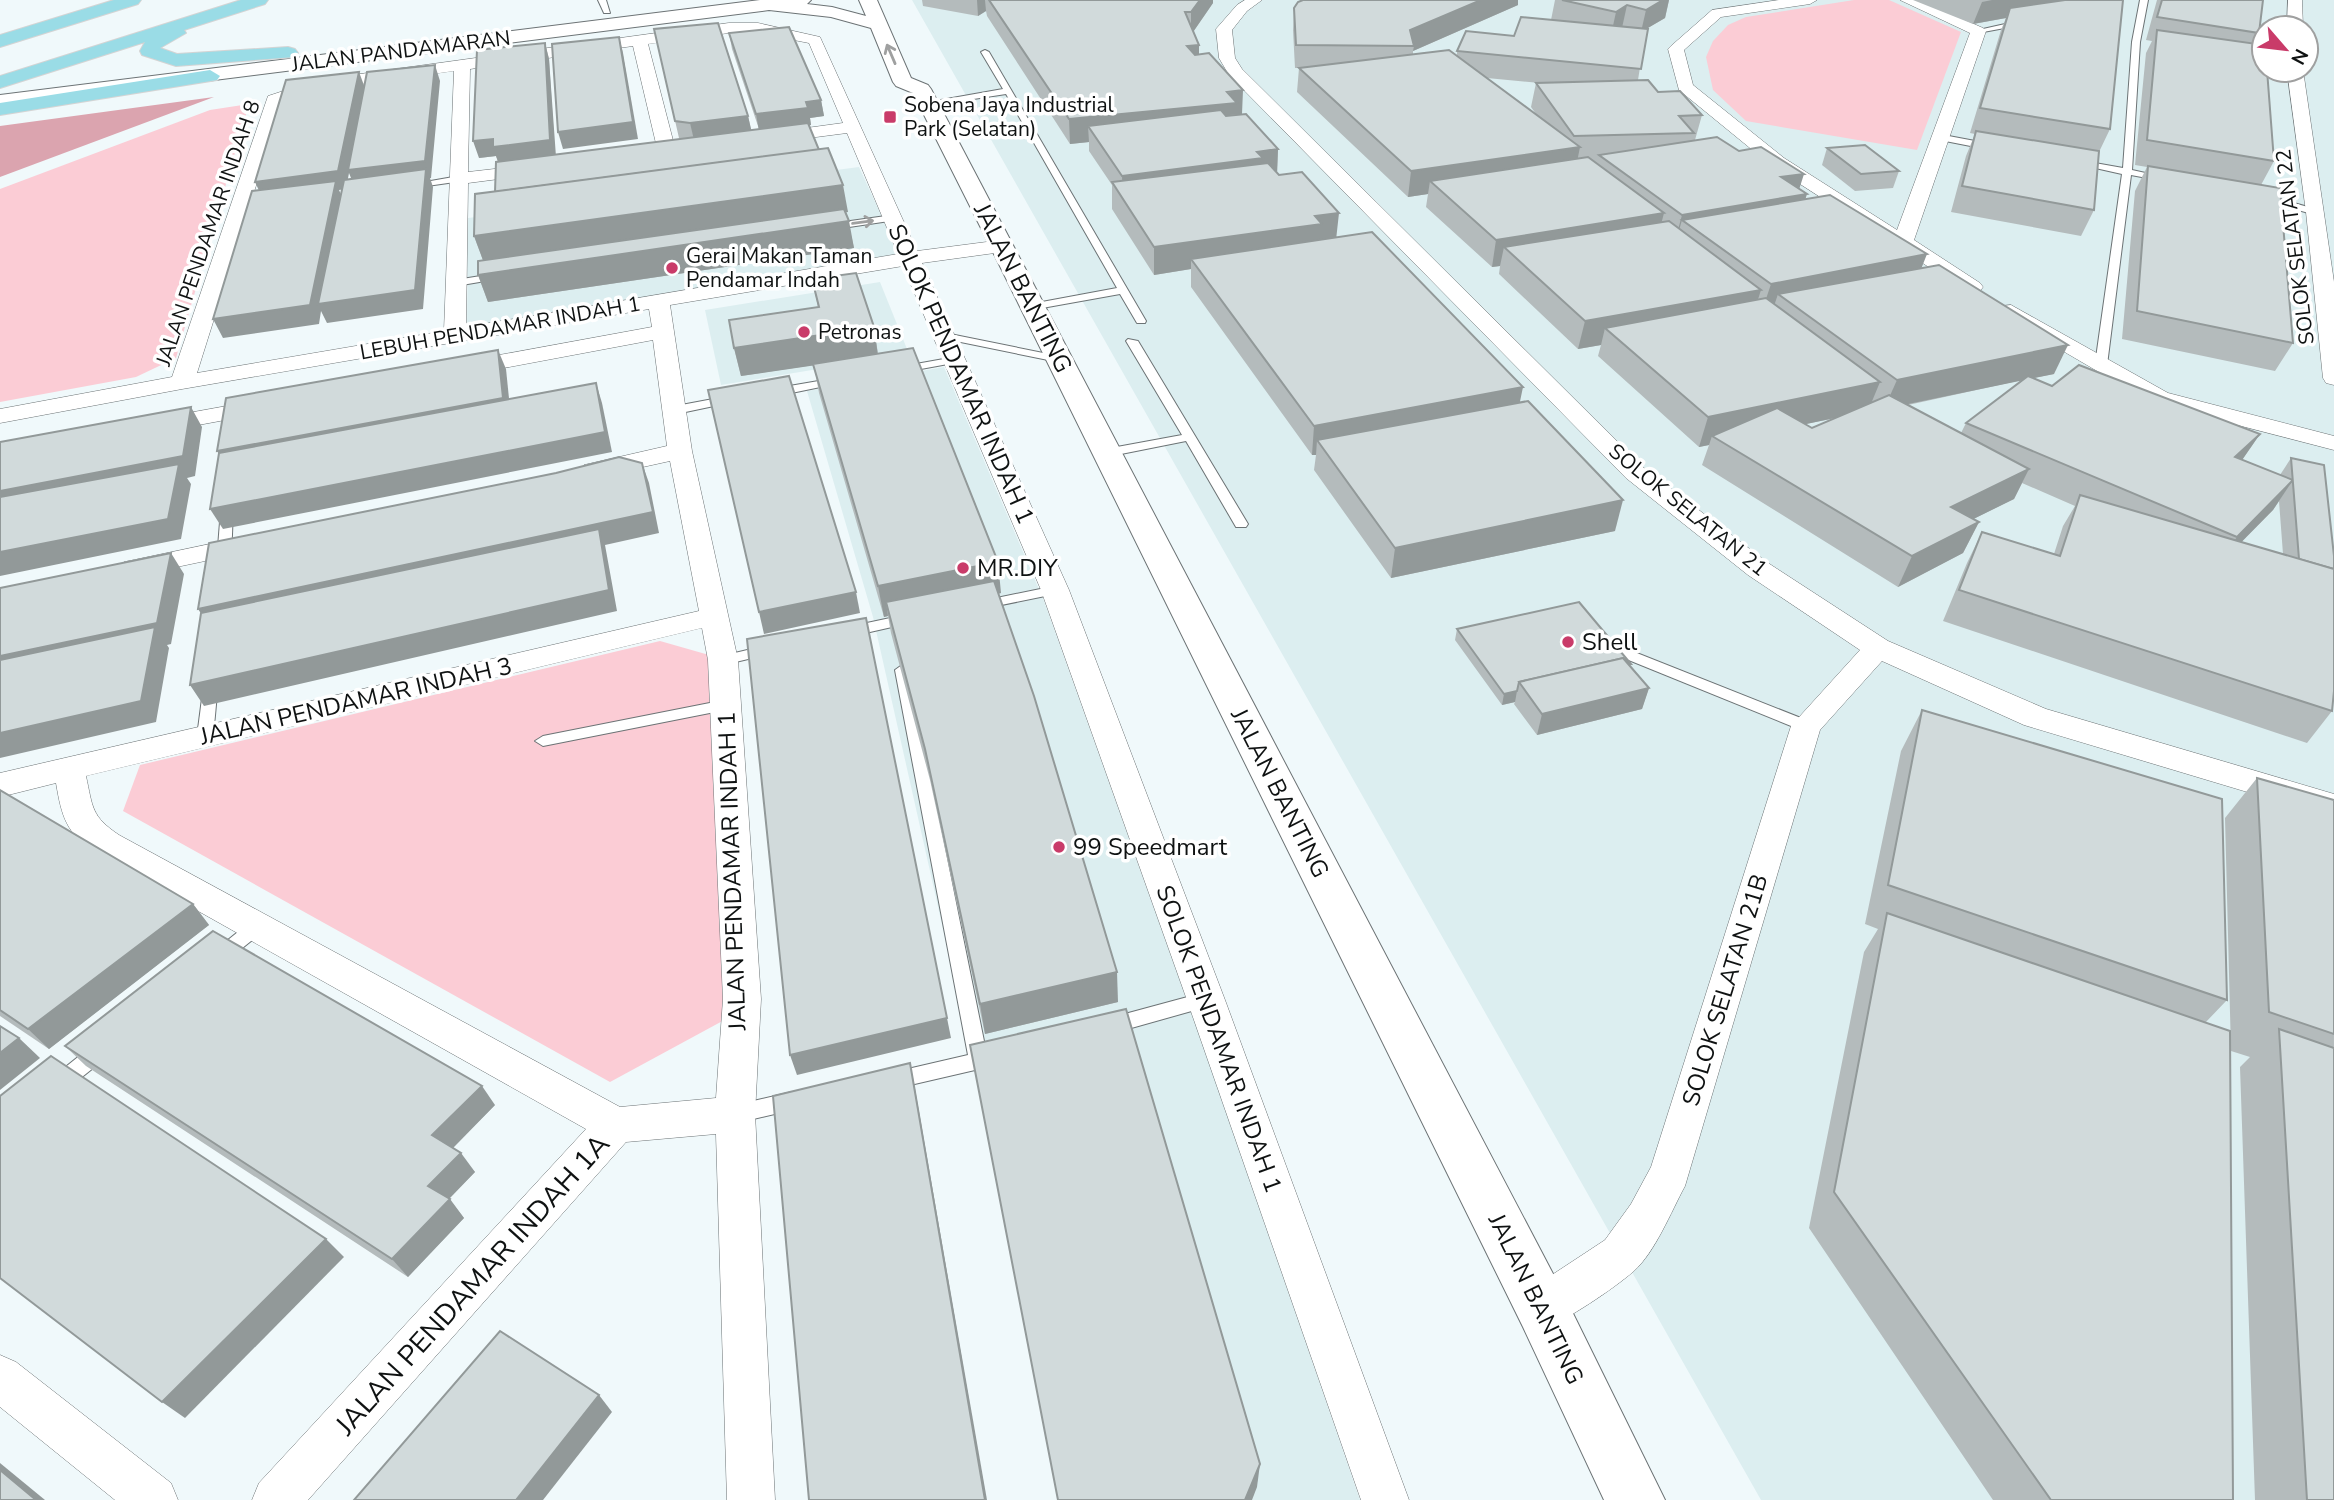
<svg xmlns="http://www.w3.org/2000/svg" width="2334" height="1500" font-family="'Nunito Sans',sans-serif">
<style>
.built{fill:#dceef0;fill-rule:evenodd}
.green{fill:#fbccd5}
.water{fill:#dba4af}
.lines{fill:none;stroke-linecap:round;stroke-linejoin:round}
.lane-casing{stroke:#6c7375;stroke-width:2}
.street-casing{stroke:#6c7375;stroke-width:1}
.secondary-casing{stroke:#6c7375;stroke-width:2}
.primary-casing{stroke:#d4d4d4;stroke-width:2}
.lane{fill:#fff;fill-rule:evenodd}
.street{fill:#fff;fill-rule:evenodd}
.secondary{fill:#fff;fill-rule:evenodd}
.primary{fill:#9adce6;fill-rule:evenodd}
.wall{fill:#b4bbbc;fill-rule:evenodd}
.shaded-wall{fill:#929999;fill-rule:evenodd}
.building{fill:#d1dadb;stroke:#929999;stroke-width:2}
.oneway{stroke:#9fa0a0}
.poi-dot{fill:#c93b69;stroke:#fff;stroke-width:2.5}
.labels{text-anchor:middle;stroke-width:7;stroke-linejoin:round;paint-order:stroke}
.far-street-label{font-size:21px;fill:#0f1212;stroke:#fff}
.far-poi-label{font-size:21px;fill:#0f1212;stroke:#fff;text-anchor:start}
.street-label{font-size:24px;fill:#0f1212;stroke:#fff}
.poi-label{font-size:24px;fill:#0f1212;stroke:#fff;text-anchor:start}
.near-street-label{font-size:28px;fill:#0f1212;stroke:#fff}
</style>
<rect width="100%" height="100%" fill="#f0f9fb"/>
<g class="built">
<path d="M912 0H2334V1500H1761ZM2264 28H2306V70H2264Z"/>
<path d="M859 167 900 256 467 329 468 218Z"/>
<path d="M880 282 909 354 721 385 705 310Z"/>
<path d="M944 367 1044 601 1201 1040 1360 1500H1071L873 617 807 391Z"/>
</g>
<g class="green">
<path d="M1854 0H1889L1961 32 1917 150 1746 121 1713 90 1706 57 1713 41 1728 25 1746 17Z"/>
<path d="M249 104 176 358 136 377 0 402V189L210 110Z"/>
<path d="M660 641 709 655 728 1018 610 1082 123 811 140 765Z"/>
</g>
<path class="water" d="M214 97 0 177V126Z"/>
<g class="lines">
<defs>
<g id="lane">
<path d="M598 0H606L610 13H604Z"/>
<path d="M2140 0H2148L2140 42 2132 170 2168 178 2163 181 2131 175 2107 365 2101 368 2095 365 2122 174 2073 163 2078 160 2123 168 2132 42Z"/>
<path d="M2023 20 2026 24 1978 33 1974 31Z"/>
<path d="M985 50 989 52 1146 321 1145 323H1137L1120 294 1031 310 1026 307 1031 304 1117 288 1006 94 928 106 924 103 1003 89 981 52Z"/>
<path d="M1938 134 1991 144 1995 147 1991 150 1935 139V135Z"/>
<path d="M459 176 464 179 462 181 413 188 408 185Z"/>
<path d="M2261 194 2319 210 2321 212 2316 215 2258 199 2256 197Z"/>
<path d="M893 215 896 216V220L829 230 824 227 829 224Z"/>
<path d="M499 273 503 274V278L456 286 451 283 456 280Z"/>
<path d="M945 333 1058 356 1064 359 1058 362 941 338 939 336Z"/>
<path d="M1128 339 1138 341 1248 524 1246 527H1236L1186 441 1106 457 1100 453 1106 449 1182 435 1126 341Z"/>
<path d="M955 357 959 358V362L899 373 893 370 899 367Z"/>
<path d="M836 378 842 381 840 383 772 397 766 393 772 389Z"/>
<path d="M729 396 733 398V402L676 414 670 410 676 406Z"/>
<path d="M227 505 233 509 231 560 224 564 217 560 221 509Z"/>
<path d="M1055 586 1062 590 1060 593 982 609 975 605 982 601Z"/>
<path d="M909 614 914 616 916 619 914 622 848 637 841 632 848 627Z"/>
<path d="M1604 640 1811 722 1814 726 1811 730H1801L1599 648 1597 645 1599 642Z"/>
<path d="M768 645 775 650 773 653 723 665 716 660 718 657Z"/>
<path d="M902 665 909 670 986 1051 994 1053 997 1059 994 1065 979 1071 975 1070 893 1089 886 1086 883 1080 886 1074 968 1055 895 670Z"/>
<path d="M211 678 218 683 213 737 205 742 197 737 204 683Z"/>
<path d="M725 700 730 701 733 705 730 709 543 746 535 741 543 736Z"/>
<path d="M255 921 261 923 264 928 261 933 225 962 219 964 213 962 210 957 213 952 249 923Z"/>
<path d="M1206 992 1213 995 1215 1000 1213 1005 1110 1034 1103 1032 1101 1026 1103 1020 1110 1018Z"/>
<path d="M100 1043 107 1045 110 1051 107 1057 67 1089 60 1092 53 1089 50 1083 53 1077 93 1045Z"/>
<path d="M792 1092 799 1095 802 1101 799 1107 792 1110 736 1123 729 1120 726 1114 729 1108 736 1105Z"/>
</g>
<g id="street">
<path d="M1245 0H1262L1247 11 1232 30 1235 58 1242 69 1644 468 1768 563 1888 641 2046 709 2334 794V818L2024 725 1882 661 1820 730 1685 1186C1671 1212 1655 1252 1634 1271 1612 1290 1568 1319 1542 1330L1526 1324 1520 1308 1526 1292 1605 1240 1631 1204 1651 1167 1791 726 1860 650 1748 575 1626 478 1229 75 1219 58 1216 29 1237 5Z"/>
<path d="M1779 0H1817L1810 4 1721 17 1684 50 1693 85 1784 158 1897 230 1970 33 1900 0H1919L1983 28 1986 31 1914 240 1980 283 1983 287 1980 291H1966L1772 166 1679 90 1668 49 1671 46 1712 10Z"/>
<path d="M2288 0H2302L2303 28H2287Z"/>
<path d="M729 23H758L820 37 917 251 1002 240 1009 242 1012 246 1009 250 1002 252 922 263 1069 590 1225 1000 1409 1500H1361L1187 1000 1041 590 903 266 670 305 692 451 738 660 761 999 755 1114 775 1500H727L716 1134 626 1142 308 1500H252L259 1483 586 1129 95 853C66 832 62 818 56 783L0 797V773L699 611 670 461 593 478 584 475 580 470 584 465 667 446 653 340 461 376 453 374 450 369 453 364 461 362 652 327 649 309 182 389 0 423V409L172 377 268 96 317 80ZM729 33H758L809 43 843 123 770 133 761 138 770 143 847 133 898 254 466 327 468 183 538 174 547 169 538 164 468 172 470 69 633 46 658 152 667 157 676 152 648 44ZM454 71 444 331 197 373 282 103 320 90ZM702 628 708 660 723 999 716 1098 620 1107 119 835C91 816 93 808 86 776Z"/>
<path d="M2287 70H2303L2334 282V385L2326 383 2323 378 2306 212Z"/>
<path d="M2011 305 2168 393 2334 436V450L2152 403 2003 316 2000 311 2003 306Z"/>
<path d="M266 399 274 401 278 406 274 411 155 433 146 431 143 426 146 421 155 419Z"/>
<path d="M248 536 257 538 261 544 257 550 134 576 124 574 120 568 124 562 134 560Z"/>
<path d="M0 1355 16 1362 171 1483 178 1500H115L0 1407Z"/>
</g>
<path id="secondary" d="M760 0H811L807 4 832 7 866 16 859 0H877L911 78 928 85 931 89 1561 1289 1665 1500H1604L1523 1327 990 246 913 93 896 86 893 82 871 28 831 17 769 10 0 107V95Z"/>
<g id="primary">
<path d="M114 0H141L138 4 0 47V35Z"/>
<path d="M241 0H268L265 4 184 30 186 33 160 48 177 54 288 47 295 49 298 53 295 57 176 66 142 55 140 51 145 42 0 88V76Z"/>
<path d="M210 70 220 76 217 80 0 115V103Z"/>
</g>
</defs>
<use href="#lane" class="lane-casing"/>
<use href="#street" class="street-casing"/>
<use href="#secondary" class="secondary-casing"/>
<use href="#primary" class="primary-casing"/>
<use href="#lane" class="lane"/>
<use href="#street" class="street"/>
<use href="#secondary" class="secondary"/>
<use href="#primary" class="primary"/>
</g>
<g class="wall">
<path d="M922 0H1213V3L1193 32 1199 45V54L1242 114 1278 149 1277 173 1337 237 1520 403 1615 531 1391 578 1314 470 1316 455H1312L1191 287V269L1154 275 1112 209V185L1089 151V142L1070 144 987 16 986 11 978 16 923 6Z"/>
<path d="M1555 0H1669L1665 18 1646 29 1638 80 1702 115 1695 140H1693L1692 141 1799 189 1806 199 1921 268 2054 374 2033 378 2052 386 2260 434 2242 460 2280 475 2291 458 2332 711 2307 743 1943 621 1967 563 1982 532 2054 554 2063 526 2075 506 2022 483 2014 499 1973 519 1979 522 1963 553 1898 587 1702 465 1709 445 1699 447 1598 356 1601 345 1578 349 1499 274 1500 266 1492 267 1426 207 1428 194 1408 197 1297 92 1299 68H1302H1295L1293 30 1294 8 1518 5 1413 51V55H1457V51L1514 36 1551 20ZM1487 78 1540 83H1536L1531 107 1536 114ZM2022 380 1966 423 1961 433 1908 405ZM1836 418 1812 428 1805 424ZM2279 501 2283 554 2241 542 2273 510Z"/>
<path d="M1913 0H2123L2110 129 2099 152 2094 210 2081 236 1951 212 1966 156 1975 134 1970 133 2001 30 2006 18 1973 24Z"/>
<path d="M2157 0H2263L2259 33 2254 44 2274 161 2261 185 2293 343 2275 371 2122 339 2135 191 2147 167 2135 165 2146 53 2152 41 2146 40Z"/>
<path d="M654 29 748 116 751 130 759 129 732 49 729 33 821 100 824 116 810 118 811 125H809L819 150 848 212H846L854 248 488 302 478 275 483 260 474 236 495 192 498 162 496 156 479 158 545 43 549 59 555 155 685 139 679 138Z"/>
<path d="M1827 148 1899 171 1893 188 1855 191 1822 165Z"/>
<path d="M812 279 874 327 878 354 1001 593 998 594 1118 1002 985 1034 930 780 891 633 888 616 884 617 819 393 814 365 741 376 734 348 818 307Z"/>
<path d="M1457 629 1631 664 1630 666 1649 688 1642 709 1537 735 1514 704 1515 702 1502 705 1455 640Z"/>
<path d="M1922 710 2227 1000 2205 1023 2233 1500H1993L1809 1228 1864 952 1878 929 1865 924 1901 751Z"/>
<path d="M2257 778 2334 800V1500H2255L2240 1067 2250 1057 2231 1051 2225 818Z"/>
<path d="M0 790 193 904 209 925 49 1049 0 1016Z"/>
<path d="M65 1046 495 1105 453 1148 475 1172 449 1199 464 1218 408 1277 86 1066Z"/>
</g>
<g class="shaded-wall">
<path d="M977 0H985L986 11 978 16Z"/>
<path d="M1200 0H1213V3L1191 35V12Z"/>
<path d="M1481 0H1518V5L1413 51 1414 46 1410 30Z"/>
<path d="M1663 0H1669L1665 18 1641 32 1646 10Z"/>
<path d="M1992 0H2108L2010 8 2006 18 1973 24 1982 2Z"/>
<path d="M1627 5 1622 28 1611 35 1616 12Z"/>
<path d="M619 37 623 53 638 139 563 149 558 132Z"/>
<path d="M545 43 549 59 556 157 499 164 496 156 479 158 473 141 493 139Z"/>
<path d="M1199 45V68L1187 46Z"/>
<path d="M435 65 440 81 431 178H430L433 187 423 309 327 323 321 311 319 324 223 338 213 319 263 199 255 182 359 72 365 88ZM349 173 355 188 343 199 339 190 346 189Z"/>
<path d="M1243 90 1242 114 1088 126 1089 142 1070 144 1069 119Z"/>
<path d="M821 100 824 116 810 118 811 125 759 131 756 114 806 102Z"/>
<path d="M748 116 752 133 694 140 690 123Z"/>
<path d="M1580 147 1575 172 1430 181 1428 194 1408 197 1411 171Z"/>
<path d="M1278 149 1277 174 1123 200 1122 176 1257 152Z"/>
<path d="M1804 174 1797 196 1807 194 1799 220H1682L1676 241H1675L1682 215 1781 177Z"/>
<path d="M843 185 848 212 484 263 474 236Z"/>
<path d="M1339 213 1336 240 1191 259V269L1154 275V247L1315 216Z"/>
<path d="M1664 213 1657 240 1504 247 1500 266 1492 267 1496 240Z"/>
<path d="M849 221 854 248 488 302 478 275Z"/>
<path d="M1927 254 1916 282 1778 294 1773 309 1762 311 1771 284Z"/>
<path d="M1761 290 1752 318 1605 328 1601 345 1578 349 1585 321Z"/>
<path d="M874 327 878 356 741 376 734 348Z"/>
<path d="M2068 345 2054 374 1884 409 1897 380Z"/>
<path d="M498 350 506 369 511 418 229 471 217 451Z"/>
<path d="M1880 382 1868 411 1722 442 1712 436 1709 445 1699 447 1708 417Z"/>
<path d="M596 383 602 403 612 452 223 529 210 509Z"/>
<path d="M1523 387 1517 416 1317 440 1316 455H1312L1314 426Z"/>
<path d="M191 407 202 427 195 476 187 478 191 484 181 539 0 576V491Z"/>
<path d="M2260 434 2240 463 2235 457Z"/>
<path d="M642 463 649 483 659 533 605 545 617 611 204 706 190 685 212 630 198 609Z"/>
<path d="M2029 469 2014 499 1937 537 1951 507Z"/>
<path d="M2293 480 2273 510 2216 568 2237 537Z"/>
<path d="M1623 500 1615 531 1391 578 1395 548Z"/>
<path d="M1979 522 1963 553 1898 587 1912 556Z"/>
<path d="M171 553 184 574 171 644 167 645 169 648 156 722 0 758V656Z"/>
<path d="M998 562 1001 593 889 616 886 602 888 616 884 617 878 586Z"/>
<path d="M856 592 860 613 764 634 759 612Z"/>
<path d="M1649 688 1642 709 1537 735 1542 714Z"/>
<path d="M1517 691 1515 702 1502 705 1504 694Z"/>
<path d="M193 904 209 925 49 1049 28 1029Z"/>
<path d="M1117 972 1118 1002 985 1034 980 1004Z"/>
<path d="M947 1018 951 1038 797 1075 790 1055Z"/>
<path d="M19 1038 40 1058 0 1090V1053Z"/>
<path d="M910 1063 914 1083 987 1500H985Z"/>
<path d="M482 1086 495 1105 446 1155 432 1135Z"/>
<path d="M461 1153 475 1172 443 1205 428 1186Z"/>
<path d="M450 1199 464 1218 408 1277 392 1259Z"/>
<path d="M326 1239 344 1257 185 1418 162 1402Z"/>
<path d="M599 1395 612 1412 543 1500H516Z"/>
<path d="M0 1463 45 1500H36L0 1470Z"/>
<path d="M1260 1464 1257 1487 1252 1500H1245Z"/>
</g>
<g class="building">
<path d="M989 0H1200L1191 12H1185L1199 45 1187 46 1195 55 1209 53 1243 90 1227 92 1237 103 1069 119Z"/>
<path d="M1303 0H1481L1410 30 1414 46 1296 45 1294 8 1298 2Z"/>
<path d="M1562 0H1663L1646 10 1627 5 1616 12Z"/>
<path d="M2065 0H2123L2110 129 1980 108 2010 8Z"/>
<path d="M2162 0H2263L2259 33 2157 17Z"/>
<path d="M1521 17 1648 29 1641 69 1457 51 1466 31 1514 36Z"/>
<path d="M718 23 748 116 690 123 675 121 654 29Z"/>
<path d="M789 27 821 100 806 102 808 108 756 114 729 33Z"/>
<path d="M2157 30 2264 45V70H2267L2274 161 2147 140Z"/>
<path d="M619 37 633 122 558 132 552 44Z"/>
<path d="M545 43 550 140 493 147V139L473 141 477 50Z"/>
<path d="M1449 50 1580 147 1411 171 1299 68Z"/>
<path d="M435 65 425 161 348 170 367 72Z"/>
<path d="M359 72 338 171 255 182 286 80Z"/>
<path d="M1648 80 1658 92 1680 91 1702 115 1679 116 1694 133 1574 136 1536 83Z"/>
<path d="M1221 110 1226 116 1246 114 1278 149 1257 152 1263 158 1122 176 1088 126Z"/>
<path d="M808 123 819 150 495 192 496 162Z"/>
<path d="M1976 131 2099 151 2094 210 1962 186Z"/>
<path d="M1717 137 1739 151 1761 147 1804 174 1781 177 1807 194 1682 215 1599 155Z"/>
<path d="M1865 145 1899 171 1861 174 1827 148Z"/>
<path d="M828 148 843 185 474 236 475 194Z"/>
<path d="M1588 157 1664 213 1496 240 1430 181Z"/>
<path d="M1268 163 1279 175 1302 172 1339 213 1315 216 1322 224 1154 247 1112 182Z"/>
<path d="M2148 166 2280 188 2293 343 2137 311Z"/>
<path d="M426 169 415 290 318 304 344 180Z"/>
<path d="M336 181 310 305 213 319 252 191Z"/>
<path d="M1830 195 1927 254 1771 284 1682 220Z"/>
<path d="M844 209 849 221 478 275V261Z"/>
<path d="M1669 221 1761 290 1585 321 1504 247Z"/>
<path d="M1372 232 1523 387 1314 426 1191 259Z"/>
<path d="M1939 265 2068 345 1897 380 1778 294Z"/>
<path d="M856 273 874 327 734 348 729 320 819 307 812 279Z"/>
<path d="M1766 298 1880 382 1708 417 1605 328Z"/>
<path d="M913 348 998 562 878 586 813 364Z"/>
<path d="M498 350 503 398 217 451 226 398Z"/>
<path d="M2079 365 2260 434 2235 457 2293 480 2237 537 1966 423 2028 376 2052 386Z"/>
<path d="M789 376 856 592 759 612 708 390Z"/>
<path d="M596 383 605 432 210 509 219 453Z"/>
<path d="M1889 395 2029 469 1951 507 1979 522 1912 556 1712 436 1777 408 1812 428Z"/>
<path d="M1528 401 1623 500 1395 548 1317 440Z"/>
<path d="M191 407 183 456 0 491V442Z"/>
<path d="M619 457 642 463 653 512 198 609 209 543 556 473Z"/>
<path d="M2291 458 2324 465 2334 556V569L2299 559Z"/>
<path d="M179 464 168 519 0 552V497Z"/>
<path d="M2080 495 2334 569V691L2332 711 1959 590 1982 532 2060 556Z"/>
<path d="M599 529 609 590 190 685 201 613Z"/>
<path d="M171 553 157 623 0 656V588Z"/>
<path d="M994 581 1034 696 1117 972 980 1004 925 749 886 602Z"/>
<path d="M1579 602 1631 664H1629L1623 658 1519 682 1517 691 1504 694 1457 629Z"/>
<path d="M866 618 947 1018 790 1055 747 639Z"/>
<path d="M155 627 141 701 0 733V660Z"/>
<path d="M1623 658 1649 688 1542 714 1519 682Z"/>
<path d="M1922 710 2222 799 2227 1000 1888 885Z"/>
<path d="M2257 778 2334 800V1034L2269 1012Z"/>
<path d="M0 790 193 904 28 1029 0 1010Z"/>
<path d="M1887 913 2230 1031 2233 1500H2051L1834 1192Z"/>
<path d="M213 931 482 1086 432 1135 461 1153 428 1186 450 1199 392 1259 65 1046Z"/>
<path d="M1126 1009 1260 1464 1245 1500H1058L970 1045Z"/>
<path d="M0 1026 19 1038 0 1053Z"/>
<path d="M2279 1029 2334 1048V1500H2307Z"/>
<path d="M51 1056 326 1239 162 1402 0 1278V1096Z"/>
<path d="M910 1063 985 1500H809L773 1096Z"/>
<path d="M500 1331 599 1395 516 1500H354Z"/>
<path d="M0 1470 36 1500H0Z"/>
</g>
<defs><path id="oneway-shaft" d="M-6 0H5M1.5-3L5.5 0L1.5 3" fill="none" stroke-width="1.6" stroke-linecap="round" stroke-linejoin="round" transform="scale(1.75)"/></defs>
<g class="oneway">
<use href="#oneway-shaft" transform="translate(891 54) rotate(-113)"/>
<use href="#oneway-shaft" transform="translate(863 222) rotate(-8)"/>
</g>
<g class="poi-dot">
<rect x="883" y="110" width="14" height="14" rx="3.5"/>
<circle cx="672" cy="268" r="7"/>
<circle cx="804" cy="332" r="7"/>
<circle cx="963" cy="568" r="7"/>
<circle cx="1568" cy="642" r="7"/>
<circle cx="1059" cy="847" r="7"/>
</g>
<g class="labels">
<g class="far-street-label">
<text transform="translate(401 51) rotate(-7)" y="7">JALAN PANDAMARAN</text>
<text transform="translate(208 233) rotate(-71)" y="7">JALAN PENDAMAR INDAH 8</text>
<text transform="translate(2295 247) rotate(-97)" y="7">SOLOK SELATAN 22</text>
<text transform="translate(500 328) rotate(-10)" y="7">LEBUH PENDAMAR INDAH 1</text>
<text transform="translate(1688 510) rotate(39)" y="7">SOLOK SELATAN 21</text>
</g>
<g class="far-poi-label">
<text x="904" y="112">Sobena Jaya Industrial<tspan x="904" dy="24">Park (Selatan)</tspan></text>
<text x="686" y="263">Gerai Makan Taman<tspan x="686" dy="24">Pendamar Indah</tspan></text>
<text x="818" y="339">Petronas</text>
</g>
<g class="street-label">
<text transform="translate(1023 288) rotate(63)" y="8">JALAN BANTING</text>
<text transform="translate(961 374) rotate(66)" y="8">SOLOK PENDAMAR INDAH 1</text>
<text transform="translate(356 701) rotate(-13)" y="8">JALAN PENDAMAR INDAH 3</text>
<text transform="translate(1280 793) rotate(63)" y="8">JALAN BANTING</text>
<text transform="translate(732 871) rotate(-92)" y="8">JALAN PENDAMAR INDAH 1</text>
<text transform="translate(1725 990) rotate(-73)" y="8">SOLOK SELATAN 21B</text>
<text transform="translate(1219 1039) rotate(70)" y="8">SOLOK PENDAMAR INDAH 1</text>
<text transform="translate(1536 1299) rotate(64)" y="8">JALAN BANTING</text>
</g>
<g class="poi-label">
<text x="977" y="576">MR.DIY</text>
<text x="1582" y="650">Shell</text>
<text x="1073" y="855">99 Speedmart</text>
</g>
<g class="near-street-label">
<text transform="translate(472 1284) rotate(-48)" y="10">JALAN PENDAMAR INDAH 1A</text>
</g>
</g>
<g transform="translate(2285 49) rotate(118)"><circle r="33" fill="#ffffff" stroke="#9fa0a0" stroke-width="2"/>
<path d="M0-5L12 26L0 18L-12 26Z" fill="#c93b69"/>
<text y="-10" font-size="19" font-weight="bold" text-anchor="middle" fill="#0f1212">N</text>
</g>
</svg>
